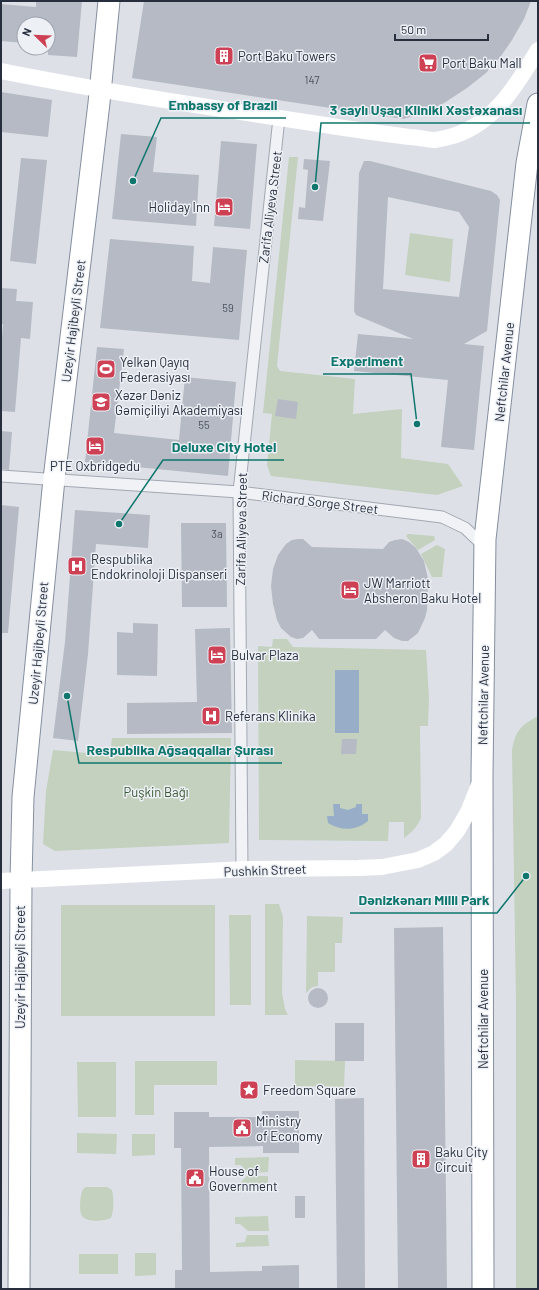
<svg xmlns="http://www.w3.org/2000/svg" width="539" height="1290" font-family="Barlow,sans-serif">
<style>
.green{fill:#c3d1be}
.water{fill:#98aec8}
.building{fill:#b5bac4;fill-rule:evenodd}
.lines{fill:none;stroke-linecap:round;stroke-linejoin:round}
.street-casing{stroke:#a3a8b1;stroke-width:13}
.highway-casing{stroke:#858e9e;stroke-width:23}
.street{stroke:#f0f2f6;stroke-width:11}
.secondary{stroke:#fff;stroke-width:16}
.highway{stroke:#fff;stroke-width:21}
.labels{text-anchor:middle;stroke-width:3;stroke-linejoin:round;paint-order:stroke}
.number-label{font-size:11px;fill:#4a5260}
.poi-label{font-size:13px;fill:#272f3e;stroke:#edf0f5;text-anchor:start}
.street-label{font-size:13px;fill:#272f3e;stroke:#edf0f5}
.park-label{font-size:13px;fill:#3b5934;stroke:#edf0f5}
.leader{fill:none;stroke:#0f766e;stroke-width:1.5}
.callout-dot{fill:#0f766e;stroke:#edf0f5;stroke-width:1.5}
.callout-label{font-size:14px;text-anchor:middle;font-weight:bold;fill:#0f766e;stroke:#edf0f5;stroke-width:3;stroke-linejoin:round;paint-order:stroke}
</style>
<rect width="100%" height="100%" fill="#dde1e7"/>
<g class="green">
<path d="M289 157H298L277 366 280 371 355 379 353 414 402 409 401 458 448 464 463 486 437 495 271 476 267 465 272 414 263 413Z"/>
<path d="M410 233 453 239 450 282 405 275Z"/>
<path d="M408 534 434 536 435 540 418 550 406 536Z"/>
<path d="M437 545 445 549 442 577H432L421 554Z"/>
<path d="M273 639H287L293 647 426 650 429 697 428 726H420L421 818C417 827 412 832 404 838V822H389L388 841 259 840 258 646 272 647Z"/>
<path d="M538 716V1289H516V1003L512 750C516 729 521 726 538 716Z"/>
<path d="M112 738H231L229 843 55 851 43 844 46 791 53 750 110 755Z"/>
<path d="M265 904H279L283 917 282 993 285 1009 288 1015H265Z"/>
<rect x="61" y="905" width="154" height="111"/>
<path d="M229 915H251V1005H230Z"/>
<path d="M307 916 343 917 342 943H335V972H318V986L312 987 306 993Z"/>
<path d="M295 1060 345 1061 344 1087 295 1086Z"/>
<path d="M135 1061H217V1085H154V1115H135Z"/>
<path d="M77 1062H116V1117H78Z"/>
<path d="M77 1133 117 1134 116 1154 77 1153Z"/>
<path d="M132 1134H155V1155L132 1156Z"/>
<path d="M269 1157 268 1172 248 1173 241 1165H235V1158Z"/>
<path d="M247 1176H268V1190H235V1183H240Z"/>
<path d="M86 1187H107L112 1190C114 1198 114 1210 111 1218 105 1221 87 1223 82 1216 79 1212 80 1197 82 1192 83 1189 83 1189 86 1187Z"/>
<path d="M268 1216 269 1231H248L240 1224H235V1217Z"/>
<path d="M247 1235H268L269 1246 236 1247V1243L245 1242Z"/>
<path d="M135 1253H156V1275L135 1276Z"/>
<rect x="79" y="1254" width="39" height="20"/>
</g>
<g class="water">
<rect x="335" y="670" width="24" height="63"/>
<path d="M333 804H340V808L348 810 356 807V804H362V814H368V821C356 831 341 831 328 823L327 816H334Z"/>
</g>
<g class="building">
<path d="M36 1H82L77 57 48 55V24H24V43L1 41V4L36 7Z"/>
<path d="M144 1H531L524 19 512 40 501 56 486 73 467 88 444 103 422 114 403 119 132 78Z"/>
<path d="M1 92 52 100 48 137 1 132Z"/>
<path d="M121 134 157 137 153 172 199 175 196 226 112 219Z"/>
<path d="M221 141 257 144 250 229 214 226Z"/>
<path d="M21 158 47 160 36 264 10 261Z"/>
<path d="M304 159 330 161 323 221 298 219 299 207 305 208 308 170 303 169Z"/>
<path d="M364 161H370L491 191 497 195 500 200 487 331 464 344 484 346 474 450 441 447 448 380 354 371 358 334 413 339 356 315 354 311 359 173ZM388 197 459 212 469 227 459 297 383 289Z"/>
<path d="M110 239 194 246 192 281 210 283 213 247 247 250 239 340 100 328Z"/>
<path d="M1 288 17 289 16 301 33 302 30 339 21 338 15 412 1 411V351L3 324H1Z"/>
<path d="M97 347 124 349 114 433 179 440 185 377 236 382 228 476 85 462Z"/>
<path d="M278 399 298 402 296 419 275 416Z"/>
<path d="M1 431 12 432 9 470 1 469Z"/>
<path d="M1 505 19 507 8 633H1Z"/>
<path d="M75 510 150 515 148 548 96 544 88 654 78 741 53 738 65 642Z"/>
<path d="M181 523H226L227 607H182Z"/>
<path d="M298 539H303L312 547 383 549 389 542 395 540 402 539 409 542 416 548 424 561 428 579 427 610 425 618 418 633 408 641H402L394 638 385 630 376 639H319L312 630 303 638 297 639 291 637 281 628 277 620 273 604 271 586 273 569 278 555 286 544 292 540Z"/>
<path d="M133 623 158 624 157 676 117 675V632L133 633Z"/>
<path d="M230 628 232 733 127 734V703L197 702 195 629Z"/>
<path d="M342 739H357L356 754H341Z"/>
<path d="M443 927 447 1289H398L394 928Z"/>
<circle cx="318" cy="998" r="10"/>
<rect x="335" y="1023" width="29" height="38"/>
<path d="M364 1098 365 1289H337L335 1099Z"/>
<path d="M262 1111H299V1153H263V1146L209 1147 210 1272 262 1271V1266L299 1265V1289H175V1270H182L181 1148H174V1112H209V1117H262Z"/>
<rect x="295" y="1196" width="10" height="22"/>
</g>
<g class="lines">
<defs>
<g id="street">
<path d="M1 476 239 492 442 517 465 528 485 547"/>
<path d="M242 870 239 492 279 118"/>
</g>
<g id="highway">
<path d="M19 1289 21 880 23 797 54 479 99 103 109 1"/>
<path d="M483 1289 482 776 485 539 527 163 538 104"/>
</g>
</defs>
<use href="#street" class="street-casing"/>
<use href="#highway" class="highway-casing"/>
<use href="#street" class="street"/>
<g class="secondary">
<path d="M1 71C107 92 213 108 319 124 349 129 379 133 409 137 417 137 425 139 433 140 441 140 449 137 456 135 496 121 517 84 538 50"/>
<path d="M1 881 247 869 358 868 382 867 418 860 434 853 446 844 457 831 468 812 479 785"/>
</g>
<use href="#highway" class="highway"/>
</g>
<defs>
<symbol id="building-square" viewBox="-11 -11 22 22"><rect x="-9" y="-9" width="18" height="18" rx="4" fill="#ce4154" stroke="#edf0f5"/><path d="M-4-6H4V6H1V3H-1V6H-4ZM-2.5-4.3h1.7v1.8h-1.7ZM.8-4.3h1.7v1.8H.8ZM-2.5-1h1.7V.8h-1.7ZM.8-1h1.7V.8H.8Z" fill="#fff"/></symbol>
<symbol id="supermarket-square" viewBox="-11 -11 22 22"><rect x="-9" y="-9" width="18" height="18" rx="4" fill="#ce4154" stroke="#edf0f5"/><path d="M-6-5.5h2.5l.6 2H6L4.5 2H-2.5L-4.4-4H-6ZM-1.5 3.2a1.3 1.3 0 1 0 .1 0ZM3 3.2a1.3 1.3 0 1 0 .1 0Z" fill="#fff"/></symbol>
<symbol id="hotel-square" viewBox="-11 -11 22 22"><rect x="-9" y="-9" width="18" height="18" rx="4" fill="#ce4154" stroke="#edf0f5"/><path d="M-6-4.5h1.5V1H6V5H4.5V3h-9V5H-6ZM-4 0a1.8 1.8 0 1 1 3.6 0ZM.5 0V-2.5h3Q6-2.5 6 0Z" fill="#fff"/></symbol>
<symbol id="stadium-square" viewBox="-11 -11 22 22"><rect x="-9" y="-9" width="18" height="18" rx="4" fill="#ce4154" stroke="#edf0f5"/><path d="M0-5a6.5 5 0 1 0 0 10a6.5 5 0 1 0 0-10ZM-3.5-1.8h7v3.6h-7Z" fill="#fff"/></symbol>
<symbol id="university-square" viewBox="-11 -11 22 22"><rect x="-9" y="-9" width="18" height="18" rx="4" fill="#ce4154" stroke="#edf0f5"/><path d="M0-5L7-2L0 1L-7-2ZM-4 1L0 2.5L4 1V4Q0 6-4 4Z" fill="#fff"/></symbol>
<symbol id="hospital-square" viewBox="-11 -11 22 22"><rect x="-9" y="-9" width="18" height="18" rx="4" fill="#ce4154" stroke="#edf0f5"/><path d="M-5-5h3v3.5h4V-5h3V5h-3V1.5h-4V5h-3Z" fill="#fff"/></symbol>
<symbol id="sight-square" viewBox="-11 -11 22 22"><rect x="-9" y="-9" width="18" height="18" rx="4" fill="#ce4154" stroke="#edf0f5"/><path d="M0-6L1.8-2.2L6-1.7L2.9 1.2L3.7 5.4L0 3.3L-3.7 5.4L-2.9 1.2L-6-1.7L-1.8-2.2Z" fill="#fff"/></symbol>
<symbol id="civic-square" viewBox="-11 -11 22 22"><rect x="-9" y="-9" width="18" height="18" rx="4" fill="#ce4154" stroke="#edf0f5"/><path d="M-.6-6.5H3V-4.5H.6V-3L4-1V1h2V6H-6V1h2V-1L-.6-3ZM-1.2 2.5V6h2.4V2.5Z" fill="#fff"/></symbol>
</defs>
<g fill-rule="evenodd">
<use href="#building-square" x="213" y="45" width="22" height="22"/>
<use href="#supermarket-square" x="417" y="52" width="22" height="22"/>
<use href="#hotel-square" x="213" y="196" width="22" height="22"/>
<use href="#stadium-square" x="95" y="358" width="22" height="22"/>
<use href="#university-square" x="90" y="391" width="22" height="22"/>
<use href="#hotel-square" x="84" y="435" width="22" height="22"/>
<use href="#hospital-square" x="66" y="555" width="22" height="22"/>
<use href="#hotel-square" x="339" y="579" width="22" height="22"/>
<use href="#hotel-square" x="206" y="644" width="22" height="22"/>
<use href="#hospital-square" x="200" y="705" width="22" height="22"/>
<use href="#sight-square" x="238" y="1079" width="22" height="22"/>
<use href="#civic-square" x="231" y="1117" width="22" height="22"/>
<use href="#building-square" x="410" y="1148" width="22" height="22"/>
<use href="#civic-square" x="184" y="1167" width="22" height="22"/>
</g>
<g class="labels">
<g class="number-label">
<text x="312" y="84">147</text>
<text x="228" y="312">59</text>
<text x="204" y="429">55</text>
<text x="217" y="538">3a</text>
</g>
<g class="poi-label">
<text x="238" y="61">Port Baku Towers</text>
<text x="442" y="68">Port Baku Mall</text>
<text x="210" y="212" text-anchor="end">Holiday Inn</text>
<text x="120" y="367">Yelkən Qayıq<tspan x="120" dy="15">Federasiyası</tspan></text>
<text x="115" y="400">Xəzər Dəniz<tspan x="115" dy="15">Gəmiçiliyi Akademiyası</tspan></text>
<text x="95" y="471" text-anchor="middle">PTE Oxbridgedu</text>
<text x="91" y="564">Respublika<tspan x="91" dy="15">Endokrinoloji Dispanseri</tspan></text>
<text x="364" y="588">JW Marriott<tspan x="364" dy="15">Absheron Baku Hotel</tspan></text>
<text x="231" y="660">Bulvar Plaza</text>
<text x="225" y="721">Referans Klinika</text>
<text x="263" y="1095">Freedom Square</text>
<text x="256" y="1126">Ministry<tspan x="256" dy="15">of Economy</tspan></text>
<text x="435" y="1157">Baku City<tspan x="435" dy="15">Circuit</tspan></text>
<text x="209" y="1176">House of<tspan x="209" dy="15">Government</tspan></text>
</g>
<g class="street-label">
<text transform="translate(270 207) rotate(-83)" y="5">Zarifa Aliyeva Street</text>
<text transform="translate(73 321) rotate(-83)" y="5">Uzeyir Hajibeyli Street</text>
<text transform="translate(504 372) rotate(-84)" y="5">Neftchilar Avenue</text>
<text transform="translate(320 502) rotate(7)" y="5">Richard Sorge Street</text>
<text transform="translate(241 529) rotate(-89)" y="5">Zarifa Aliyeva Street</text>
<text transform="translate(38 643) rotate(-85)" y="5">Uzeyir Hajibeyli Street</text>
<text transform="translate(483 695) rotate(-89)" y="5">Neftchilar Avenue</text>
<text transform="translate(265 870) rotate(-2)" y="5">Pushkin Street</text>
<text transform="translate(20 967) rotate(-90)" y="5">Uzeyir Hajibeyli Street</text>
<text transform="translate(483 1019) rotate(-90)" y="5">Neftchilar Avenue</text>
</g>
<g class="park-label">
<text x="156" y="797">Puşkin Bağı</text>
</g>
</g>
<path class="leader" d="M133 181L161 118H286M315 187L321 123H530M417 424L411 374H323M119 524L163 460H284M67 696L79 763H282M526 876L497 913H350"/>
<g class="callout-dot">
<circle cx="133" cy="181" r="4"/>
<circle cx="315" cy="187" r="4"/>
<circle cx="417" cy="424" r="4"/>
<circle cx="119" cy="524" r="4"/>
<circle cx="67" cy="696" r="4"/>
<circle cx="526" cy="876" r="4"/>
</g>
<g class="callout-label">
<text x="223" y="110">Embassy of Brazil</text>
<text x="426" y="115">3 saylı Uşaq Kliniki Xəstəxanası</text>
<text x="367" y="366">Experiment</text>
<text x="224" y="452">Deluxe City Hotel</text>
<text x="180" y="755">Respublika Ağsaqqallar Şurası</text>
<text x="424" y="905">Dənizkənarı Milli Park</text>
</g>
<rect width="539" height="1290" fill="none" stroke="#272f3e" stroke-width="4"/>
<g transform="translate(36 36) rotate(293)"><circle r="19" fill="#edf0f5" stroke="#9ea3ac"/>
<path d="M0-3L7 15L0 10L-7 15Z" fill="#ce4154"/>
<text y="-6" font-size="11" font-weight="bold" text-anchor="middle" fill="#272f3e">N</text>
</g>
<path d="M395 34v6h93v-6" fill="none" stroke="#272f3e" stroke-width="2"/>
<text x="401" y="34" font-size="12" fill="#272f3e" stroke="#edf0f5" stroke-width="3" paint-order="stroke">50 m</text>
</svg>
